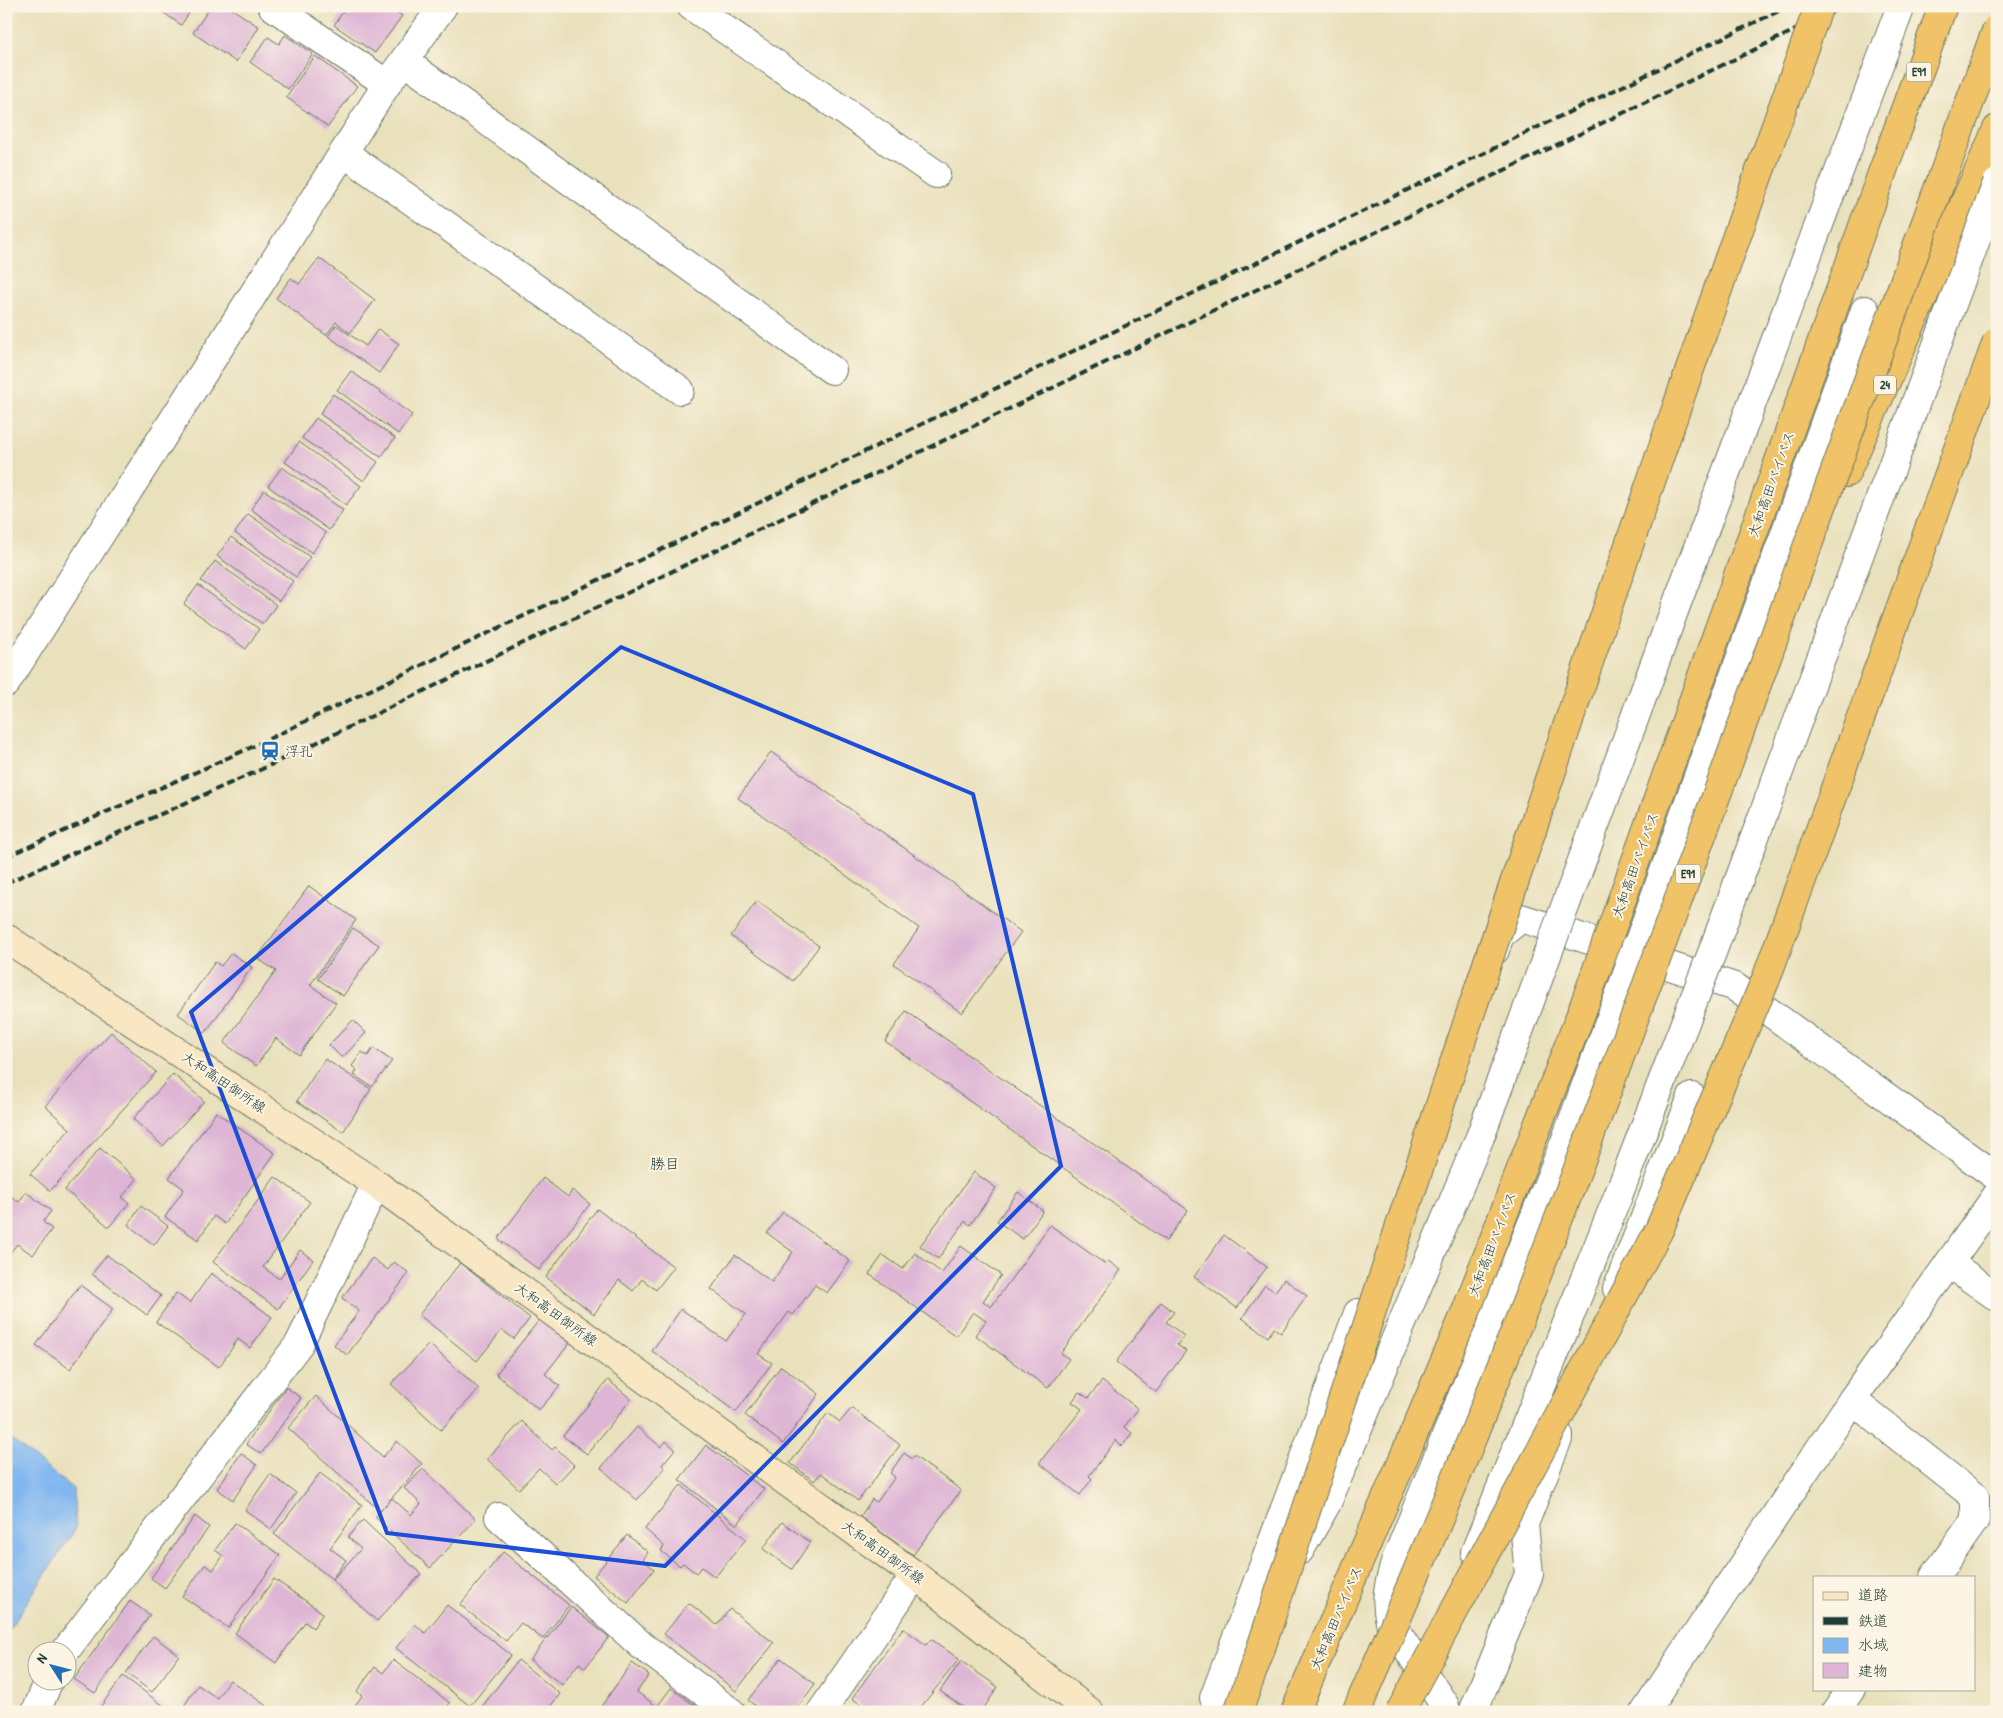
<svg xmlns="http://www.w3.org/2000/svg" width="2003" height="1718" font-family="'Patrick Hand','Klee One',sans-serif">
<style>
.water{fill:#81b7f0;stroke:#507a92}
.building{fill:#deb5d5}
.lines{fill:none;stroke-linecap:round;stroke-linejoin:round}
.street-casing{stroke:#667664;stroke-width:30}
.secondary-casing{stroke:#667664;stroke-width:30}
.highway-casing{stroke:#667664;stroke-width:30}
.street{stroke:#fff;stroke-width:28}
.secondary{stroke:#f9e7c3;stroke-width:28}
.highway{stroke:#f1c369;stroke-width:28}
.rail{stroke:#1f3d34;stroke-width:4;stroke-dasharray:8 4;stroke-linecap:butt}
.street-bridge-casing{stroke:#667664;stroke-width:30;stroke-linecap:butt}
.highway-bridge-casing{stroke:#667664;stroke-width:30;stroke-linecap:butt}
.street-bridge{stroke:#fff;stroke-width:28}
.highway-bridge{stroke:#f1c369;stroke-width:28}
.marked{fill:none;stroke:#1d4ed8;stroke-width:4;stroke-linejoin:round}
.labels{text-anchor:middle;stroke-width:4;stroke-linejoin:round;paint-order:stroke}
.shield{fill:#fcf5e5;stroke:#617469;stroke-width:1}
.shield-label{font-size:12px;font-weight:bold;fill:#1f3d34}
.street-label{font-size:14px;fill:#1f3d34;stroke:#fcf5e5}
.poi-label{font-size:14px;fill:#1f3d34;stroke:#fcf5e5;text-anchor:start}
.neighbourhood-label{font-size:15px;fill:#1f3d34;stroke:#fcf5e5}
</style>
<rect width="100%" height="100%" fill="#fcf5e5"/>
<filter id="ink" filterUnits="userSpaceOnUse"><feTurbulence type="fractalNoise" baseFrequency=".02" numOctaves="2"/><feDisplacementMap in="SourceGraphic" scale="10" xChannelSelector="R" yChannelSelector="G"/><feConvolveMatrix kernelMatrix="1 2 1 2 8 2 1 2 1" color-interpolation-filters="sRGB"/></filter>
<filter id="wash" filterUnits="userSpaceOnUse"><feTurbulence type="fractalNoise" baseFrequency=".0096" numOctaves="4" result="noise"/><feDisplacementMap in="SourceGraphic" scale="20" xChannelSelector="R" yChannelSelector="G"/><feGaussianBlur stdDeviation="1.12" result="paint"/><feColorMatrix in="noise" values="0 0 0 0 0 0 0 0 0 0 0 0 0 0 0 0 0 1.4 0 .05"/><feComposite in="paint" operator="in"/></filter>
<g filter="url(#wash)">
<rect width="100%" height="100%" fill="#e9e0bc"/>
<path class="water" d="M6 1435 73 1489 76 1528 6 1634Z"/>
<g id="blocks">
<g class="building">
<path d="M154 6H194L181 25Z"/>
<path d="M211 6H228L259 27 236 62 193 33Z"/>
<path d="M322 6H334L330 12Z"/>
<path d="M347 6H388L402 16 375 53 334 25Z"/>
<path d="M285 35 313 54 288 89 250 62 268 37 279 44Z"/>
<path d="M315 56 357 86 328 127 286 97Z"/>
<path d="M319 258 375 300 350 333 336 322 326 335 276 298 291 278 299 284Z"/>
<path d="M336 325 366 346 378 329 399 344 379 373 328 336Z"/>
<path d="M351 371 412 415 398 434 337 390Z"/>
<path d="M333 394 395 438 381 457 320 414Z"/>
<path d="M316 418 378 462 364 481 302 438Z"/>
<path d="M299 442 361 486 346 505 285 462Z"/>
<path d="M282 467 343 510 329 530 268 486Z"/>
<path d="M264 490 326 533 312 553 251 509Z"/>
<path d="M248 514 310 557 296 577 235 533Z"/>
<path d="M231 537 293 581 279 601 217 556Z"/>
<path d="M215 561 276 605 263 624 201 581Z"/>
<path d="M198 585 259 629 246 649 184 604Z"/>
<path d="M771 752 1021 932 962 1013 894 964 919 928 738 798Z"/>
<path d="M309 886 356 920 310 985 336 1003 299 1055 276 1038 256 1066 224 1043 276 971 257 958Z"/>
<path d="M757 901 819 946 793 981 731 936Z"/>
<path d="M353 928 379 945 343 996 318 979Z"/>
<path d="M231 953 252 967 205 1033 178 1014 215 962 221 966Z"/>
<path d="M906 1011 1188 1210 1166 1241 885 1041Z"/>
<path d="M353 1020 366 1033 342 1058 329 1045Z"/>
<path d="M111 1032 156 1072 50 1191 30 1174 70 1129 45 1106Z"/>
<path d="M373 1048 392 1061 372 1087 354 1075 357 1070 352 1066 362 1052 368 1056Z"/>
<path d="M325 1059 371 1089 343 1132 297 1101Z"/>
<path d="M173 1074 204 1101 163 1146 133 1119Z"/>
<path d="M216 1112 275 1153 225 1224 214 1216 198 1240 165 1217 184 1189 169 1178Z"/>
<path d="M100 1148 137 1179 122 1197 129 1203 109 1227 65 1190Z"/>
<path d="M974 1172 996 1188 970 1225 965 1221 938 1259 920 1246Z"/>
<path d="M275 1177 310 1202 263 1267 279 1279 300 1250 313 1260 278 1309 213 1262Z"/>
<path d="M543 1178 568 1197 572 1190 590 1204 539 1270 498 1239Z"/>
<path d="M26 1192 51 1211 43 1222 52 1229 33 1255 17 1244 6 1258V1193L19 1202Z"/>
<path d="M1018 1192 1043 1211 1023 1239 997 1221Z"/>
<path d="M141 1206 168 1226 154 1245 128 1225Z"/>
<path d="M597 1209 674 1267 656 1290 642 1279 633 1291 619 1280 594 1314 546 1277Z"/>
<path d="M783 1212 850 1261 827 1293 815 1285 793 1315 789 1312 758 1354 772 1363 736 1412 652 1351 681 1309 726 1341 746 1314 711 1289 735 1255 772 1282 793 1252 767 1233Z"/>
<path d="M1050 1225 1105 1264 1108 1261 1121 1270 1061 1353 1069 1359 1048 1388 975 1335 986 1321 973 1312 956 1336 869 1274 883 1255 903 1269 915 1253 942 1273 961 1246 1001 1275 983 1301 991 1307Z"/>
<path d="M1224 1235 1267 1267 1237 1308 1194 1277Z"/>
<path d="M107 1255 161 1296 147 1315 92 1274Z"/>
<path d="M372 1258 388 1270 394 1262 409 1273 347 1355 334 1345 359 1311 342 1298Z"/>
<path d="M460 1263 530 1318 514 1339 502 1330 477 1361 419 1315Z"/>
<path d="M211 1273 272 1317 250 1348 238 1339 219 1367 156 1322 176 1293 190 1303Z"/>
<path d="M1284 1279 1307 1296 1281 1333 1274 1328 1268 1337 1242 1318 1265 1285 1275 1292Z"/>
<path d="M80 1285 113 1309 70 1369 36 1345Z"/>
<path d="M1161 1302 1174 1312 1166 1322 1184 1336 1177 1345 1186 1351 1156 1392 1116 1362Z"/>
<path d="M540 1319 570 1343 545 1374 560 1386 539 1410 496 1374Z"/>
<path d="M429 1344 479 1389 441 1430 391 1384Z"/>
<path d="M781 1366 819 1394 783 1444 745 1415Z"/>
<path d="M608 1380 631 1399 587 1454 563 1436Z"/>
<path d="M1102 1381 1138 1409 1124 1427 1132 1433 1122 1446 1116 1440 1089 1476 1092 1479 1080 1495 1039 1463 1082 1409 1072 1402 1079 1392 1088 1398Z"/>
<path d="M286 1387 301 1398 261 1454 246 1444Z"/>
<path d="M316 1396 383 1457 397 1441 422 1464 380 1511 288 1428Z"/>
<path d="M852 1408 900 1445 858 1501 821 1473 814 1481 790 1463 828 1413 840 1422Z"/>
<path d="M522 1421 552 1450 555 1447 574 1465 556 1484 539 1468 519 1489 487 1459Z"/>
<path d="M637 1427 661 1447 666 1441 675 1449 662 1465 665 1468 637 1500 601 1468Z"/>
<path d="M706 1445 764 1489 737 1525 679 1480Z"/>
<path d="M241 1453 257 1465 233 1500 217 1489Z"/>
<path d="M904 1453 912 1459 914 1456 961 1490 913 1555 860 1517 872 1499 877 1502 895 1477 890 1473Z"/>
<path d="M423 1469 476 1519 430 1568 375 1517 392 1498 411 1515 421 1504 404 1488Z"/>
<path d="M320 1473 362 1505 330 1548 346 1560 332 1579 274 1534Z"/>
<path d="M270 1474 296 1493 271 1529 245 1510Z"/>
<path d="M681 1485 746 1539 715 1577 702 1567 696 1573 683 1563 680 1566 661 1551 664 1546 645 1529Z"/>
<path d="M195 1516 209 1527 165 1588 151 1578Z"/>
<path d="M363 1520 421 1574 377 1621 332 1580 361 1549 348 1537Z"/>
<path d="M782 1522 810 1542 792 1569 763 1549Z"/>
<path d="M235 1523 280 1555 228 1628 182 1596 205 1565 213 1570 223 1556 215 1550Z"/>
<path d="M627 1535 648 1552 643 1560 654 1569 628 1603 594 1576Z"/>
<path d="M503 1552 569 1605 543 1639 521 1623 506 1641 460 1605Z"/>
<path d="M274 1579 323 1613 313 1628 305 1622 276 1663 235 1633Z"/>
<path d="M130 1601 150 1615 95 1693 74 1679Z"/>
<path d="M689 1603 717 1625 730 1609 774 1643 736 1691 664 1634Z"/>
<path d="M447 1605 511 1655 470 1706 396 1648 415 1624 425 1633Z"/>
<path d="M571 1607 609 1637 585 1668 579 1663 562 1685 530 1660Z"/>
<path d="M903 1628 926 1645 931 1639 959 1659 917 1712H870L852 1698Z"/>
<path d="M153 1636 179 1655 152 1692 126 1673Z"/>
<path d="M781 1658 815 1684 794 1712H763L748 1700Z"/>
<path d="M393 1660 450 1703 443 1712H350L362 1696 357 1691 375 1667 383 1673Z"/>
<path d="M518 1660 560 1694 546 1712H478Z"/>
<path d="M961 1661 998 1687 981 1712H970L940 1691Z"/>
<path d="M632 1663 649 1675 637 1692 655 1705 650 1712H597Z"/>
<path d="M123 1676 172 1712H109L101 1706Z"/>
<path d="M230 1680 275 1712H192L184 1706 198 1685 217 1698Z"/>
<path d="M671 1688 694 1705 689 1712H653Z"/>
</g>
</g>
</g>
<g filter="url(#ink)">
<use href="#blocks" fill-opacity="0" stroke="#667664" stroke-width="1"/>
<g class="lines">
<defs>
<g id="street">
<path d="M272 6 387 84"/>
<path d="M691 6 936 174"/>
<path d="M404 61 832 370"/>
<path d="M344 153 680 390"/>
<path d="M6 683 387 84 443 6"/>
<path d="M1495 950 1500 935 1521 918 1735 987 1997 1177"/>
<path d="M1949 1263 1997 1297"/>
<path d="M1617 1289 1692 1097"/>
<path d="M1852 1400 1975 1497V1520L1934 1577"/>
<path d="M499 1517 641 1645 731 1712"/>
<path d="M1300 1550 1327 1503 1480 1137"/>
<path d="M1475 1552 1618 1196"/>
<path d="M66 1650 299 1344 376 1184"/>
<path d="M1214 1698 1358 1313"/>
<path d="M1445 1706 1390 1622C1384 1598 1389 1583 1396 1560L1564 1144 1634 955 1865 310"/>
<path d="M36 1712 49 1680"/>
<path d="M821 1712 915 1575"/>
<path d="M1473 1712 1529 1574 1524 1524 1559 1436"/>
<path d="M1645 1712 1852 1400 1997 1195"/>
<path d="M1835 1712 1851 1689"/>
</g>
<path id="secondary" d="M6 938 376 1184 915 1575 1090 1712"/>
<g id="highway">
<path d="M1895 137 1943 6"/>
<path d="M1846 473 1997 129"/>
</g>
</defs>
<use href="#street" class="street-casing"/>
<use href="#secondary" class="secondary-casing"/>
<use href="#highway" class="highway-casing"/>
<use href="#street" class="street"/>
<use href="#secondary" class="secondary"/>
<use href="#highway" class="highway"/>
<g class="rail">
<path d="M6 857 252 747 1789 6"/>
<path d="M6 883 262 769 1845 6"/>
</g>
<defs>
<g id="street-bridge">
<path d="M1480 1137 1677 603 1901 6"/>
<path d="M1618 1196 1713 950 1997 183"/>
</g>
<g id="highway-bridge">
<path d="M1238 1712 1261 1648C1441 1099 1622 550 1819 6"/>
<path d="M1295 1712 1465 1314 1582 1011 1895 137"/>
<path d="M1356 1712C1497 1395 1617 1068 1736 742 1822 504 1910 266 1997 28"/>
<path d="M1400 1712 1659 1230 1766 979 1997 341"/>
</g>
</defs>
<use href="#street-bridge" class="street-bridge-casing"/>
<use href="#highway-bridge" class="highway-bridge-casing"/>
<use href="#street-bridge" class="street-bridge"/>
<use href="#highway-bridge" class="highway-bridge"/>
</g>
</g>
<path class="marked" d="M621 647 973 794 1061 1166 665 1566 387 1533 191 1012Z"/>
<defs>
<symbol id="station-bare" viewBox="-9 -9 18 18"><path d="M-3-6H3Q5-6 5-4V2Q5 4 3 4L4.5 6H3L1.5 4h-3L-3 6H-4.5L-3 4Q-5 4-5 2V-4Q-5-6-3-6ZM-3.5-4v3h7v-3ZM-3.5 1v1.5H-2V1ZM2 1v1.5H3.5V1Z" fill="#1f6fb2" stroke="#fcf5e5" stroke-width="2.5" paint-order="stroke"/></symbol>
</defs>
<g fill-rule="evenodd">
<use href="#station-bare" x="256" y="737" width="28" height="28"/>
</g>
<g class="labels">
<g class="shield">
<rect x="1906.5" y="62.5" width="25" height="19" rx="4"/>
<rect x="1874" y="375.5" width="22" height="19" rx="4"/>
<rect x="1675.5" y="864.5" width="25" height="19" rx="4"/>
</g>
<g class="shield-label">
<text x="1919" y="76">E91</text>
<text x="1885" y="389">24</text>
<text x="1688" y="878">E91</text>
</g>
<g class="street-label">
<text transform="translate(1771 484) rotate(-70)" y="5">大和高田バイパス</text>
<text transform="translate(1635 865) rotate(-70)" y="5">大和高田バイパス</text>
<text transform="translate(224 1082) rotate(34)" y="5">大和高田御所線</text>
<text transform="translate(1492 1244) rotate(-69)" y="5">大和高田バイパス</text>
<text transform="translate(556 1314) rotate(36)" y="5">大和高田御所線</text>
<text transform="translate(883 1552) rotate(36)" y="5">大和高田御所線</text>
<text transform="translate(1336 1618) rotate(-67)" y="5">大和高田バイパス</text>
</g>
<g class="poi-label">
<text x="285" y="756">浮孔</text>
</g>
<g class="neighbourhood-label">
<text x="665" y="1169">勝目</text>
</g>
</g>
<rect width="2003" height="1718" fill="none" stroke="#fcf5e5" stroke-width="25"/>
<rect x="1813" y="1576" width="162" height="115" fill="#fcf5e5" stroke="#a4ab9e"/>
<rect x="1823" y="1592" width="25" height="8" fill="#f9e7c3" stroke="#a4ab9e"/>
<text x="1858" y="1600" font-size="15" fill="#1f3d34">道路</text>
<rect x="1823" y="1617" width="25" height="8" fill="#1f3d34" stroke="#a4ab9e"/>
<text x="1858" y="1626" font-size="15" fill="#1f3d34">鉄道</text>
<rect x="1823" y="1638" width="25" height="15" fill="#81b7f0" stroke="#a4ab9e"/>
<text x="1858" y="1650" font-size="15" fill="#1f3d34">水域</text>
<rect x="1823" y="1663" width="25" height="15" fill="#deb5d5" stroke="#a4ab9e"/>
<text x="1858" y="1676" font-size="15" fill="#1f3d34">建物</text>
<g transform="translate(52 1666) rotate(306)"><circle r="24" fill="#fcf5e5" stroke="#a4ab9e"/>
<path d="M0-4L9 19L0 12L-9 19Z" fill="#1f6fb2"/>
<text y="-8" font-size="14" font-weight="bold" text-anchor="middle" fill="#1f3d34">N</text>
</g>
</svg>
